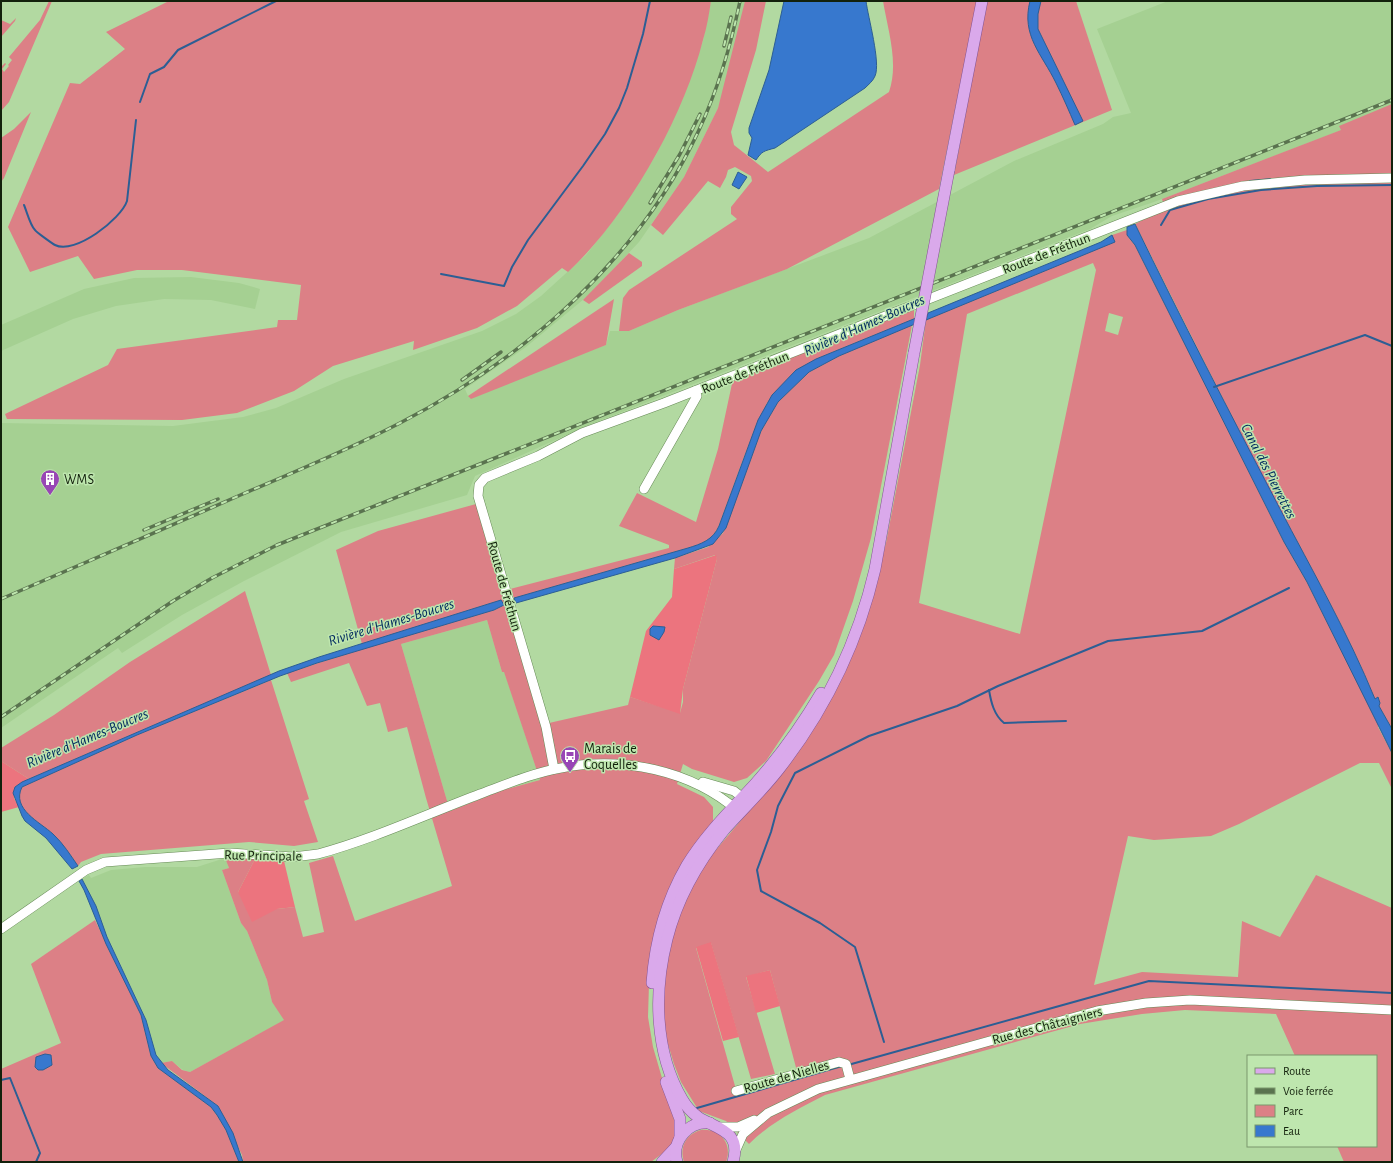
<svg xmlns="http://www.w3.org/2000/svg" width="1393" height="1163" font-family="'Alegreya Sans',sans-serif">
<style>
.built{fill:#a5d092}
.green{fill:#dc8086;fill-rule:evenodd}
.forest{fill:#ec747e}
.water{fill:#3778ce;stroke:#2c5e94}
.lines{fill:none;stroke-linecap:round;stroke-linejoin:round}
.stream{stroke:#2c5e94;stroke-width:2}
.minor-casing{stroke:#668a56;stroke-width:10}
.major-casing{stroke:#845494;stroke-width:12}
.minor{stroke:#fff;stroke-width:9}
.major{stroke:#daa9eb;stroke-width:11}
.rail-casing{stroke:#5a734f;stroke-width:3.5}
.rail{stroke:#bee6ae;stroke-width:2;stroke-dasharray:6;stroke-linecap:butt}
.major-bridge-casing{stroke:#845494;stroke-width:12;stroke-linecap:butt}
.major-bridge{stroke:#daa9eb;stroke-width:11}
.labels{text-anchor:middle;stroke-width:3;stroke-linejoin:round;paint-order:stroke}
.street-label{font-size:14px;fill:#13210c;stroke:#bee6ae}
.poi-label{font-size:14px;fill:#13210c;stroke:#bee6ae;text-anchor:start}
.water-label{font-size:15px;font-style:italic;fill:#00295f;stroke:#bee6ae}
</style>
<rect width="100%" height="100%" fill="#b2d9a1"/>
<g class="built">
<path d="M711 1H745L737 43 718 108 684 177 639 242 590 294 526 347 465 389 468 396 606 345 610 331H629L678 310 869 238 1014 161 1103 124 1113 117 1131 113 1097 29 1168 1H1392V116L1360 123 1154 202 1112 216 1090 229 591 424 475 476 467 495 341 532 244 581 182 615 122 653 118 648 1 728V423L173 426 243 417 276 408 344 379 482 331 516 314 541 296 586 255 616 217 656 155 683 98 703 41Z"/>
<path d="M191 277 239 283 260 289 255 309 211 300 164 299 116 306 73 319 1 351V325L84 289 134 278Z"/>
<path d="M487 620 502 672 504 671 540 780 503 790 450 811 401 644Z"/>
<path d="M225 858 229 868 222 870 241 923 247 931 267 980 272 1002 285 1020 190 1072 183 1070 172 1061 161 1063 156 1055 146 1020 107 937 96 906 82 879 89 875 91 878 111 870 145 867H197Z"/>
</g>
<g class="green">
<path d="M49 1H52L9 102 1 111V67L5 63 6 64 2 69 4 72 9 66 8 65 12 60 9 57 40 20Z"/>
<path d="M169 1H711C709 14 707 27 703 40 683 119 627 217 568 272L562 268 517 306 477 328 413 350 414 341 333 366 294 391 237 413 182 420 7 419 5 414 108 365 117 349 277 327 278 320H297L301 285 182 270H137L94 279 78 256 30 272 8 227 70 83 80 84 125 49 106 32Z"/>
<path d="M745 1H766L756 50 731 132 734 145 768 172 889 92C899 63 888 31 883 1H977L939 189 787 269 678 310 629 331H619L623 298 629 290 737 219 731 214V207L752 181 751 176 735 167 728 170 726 177 720 188 708 181 663 235 651 225 684 177 718 108Z"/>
<path d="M987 1H1076L1112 110 954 175Z"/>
<path d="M16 18 15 21 1 37V20L10 24Z"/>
<path d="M1392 104V729L1379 706 1378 697 1375 700C1347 630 1308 564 1273 497 1226 406 1181 315 1135 224L1165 208 1162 199 1341 130 1339 126Z"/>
<path d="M31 112 4 178 1 182V138L14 129Z"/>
<path d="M1127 230 1129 238 1135 245 1284 542 1307 582 1378 721V727L1392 753V789L1379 763H1360L1239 824 1211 836 1154 840 1128 836 1094 985 1142 972 1238 977 1242 921 1280 937 1316 875 1392 908V1162H1344L1337 1146H1376V1056H1295L1276 1014 1185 1010 1142 1014 1080 1024 825 1095C798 1109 771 1122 749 1144L726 1121 699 1111 681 1082 674 1064 667 1041 664 1018 663 983 675 928 690 889 704 864 788 765 869 611 886 543 920 365 926 320 1114 242 1112 235ZM1093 263 1096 270 1020 634 919 603 967 314ZM1109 313 1123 317 1118 335 1105 331ZM711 943 751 1079 775 1074 746 977 770 970 798 1075 737 1093 696 948Z"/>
<path d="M629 253 642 262V266L589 304 583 300Z"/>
<path d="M614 299 606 345 471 399 468 396Z"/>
<path d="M914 310V319L816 359 767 403 744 457 719 526C713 540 701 544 688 548L514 598 510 589 669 548V545L619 526 637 493 696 522 718 449 733 379Z"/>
<path d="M912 325 871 538 853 601 834 655 819 681 766 761 747 778 734 782 692 769 683 764 677 784 704 797 713 807V822L685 858 661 908 650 951 648 1017 653 1047 677 1130 671 1147 651 1162H243L242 1155 218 1106 161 1063 172 1061 182 1070 190 1072 284 1020 272 1002 267 980 247 931 241 923 222 870 229 868 225 858 255 859 238 892 277 909 295 907 303 937 324 932 309 863 333 856 355 921 452 886 426 798 407 727 388 732 380 703 367 706 349 663 291 682 287 673 368 647 494 610 504 605 501 600 362 644 336 550 378 531 476 504 549 723 628 705 630 697 680 713 683 702V689L717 559 715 555 674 569 675 558 708 547 723 533 761 431 778 402 798 382 809 372 839 356ZM487 620 502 672H504L540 780 503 790 450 811 401 644Z"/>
<path d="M245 591 271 675 29 779 1 761V748L54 715 130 662Z"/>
<path d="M271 680 309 799 304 801 318 842 294 846 249 842 101 854 81 862 78 866C71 855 62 844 53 834 40 822 11 810 22 787L137 735Z"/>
<path d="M95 920 141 1015 151 1056 158 1068 211 1107 217 1115 226 1130 239 1162H1V1069L61 1043 31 964Z"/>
<path d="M701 1130C720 1128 733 1144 726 1162H684C679 1147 686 1134 701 1130Z"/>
</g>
<g class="forest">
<path d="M716 555 717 559 683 689 680 714 630 697 646 631 672 597 674 569Z"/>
<path d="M1 761 29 779 15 787 14 798 19 807 1 812Z"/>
<path d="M255 859 284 861 295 907 277 909 252 922 238 892Z"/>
<path d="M711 942 739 1037 723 1041 696 947Z"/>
<path d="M770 970 780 1006 756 1013 746 976Z"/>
</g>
<g class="water">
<path d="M784 1H866C868 17 881 63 875 76 873 81 869 84 865 88L775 148C764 151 762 151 756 160L748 155 752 138 749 133V128L769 70Z"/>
<path d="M1030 1H1041L1038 14V29L1083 121 1075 125C1069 111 1063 97 1056 83 1042 54 1021 36 1030 1Z"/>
<path d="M738 172 747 177 739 189 732 185Z"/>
<path d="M1135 224C1181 319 1230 413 1279 507 1312 570 1348 633 1375 699L1378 697 1380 703 1379 706 1392 729V753L1307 582 1284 542 1135 245 1127 235V227Z"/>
<path d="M1112 235 1115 242 926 320 928 313 1101 242Z"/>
<path d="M916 318 915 324 839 356 809 372 778 402 761 431 726 528 713 544 675 558 516 603 514 598 688 548C701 544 713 540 719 526L758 420 772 395 796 370 816 359Z"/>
<path d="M501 600 504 605 494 610 317 663 280 676 137 735 22 787C11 809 40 822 53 834 63 843 71 856 78 866L72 869 46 838 25 821 22 816 13 793 15 787 22 782 279 671 319 657Z"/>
<path d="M653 626 665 627 664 632 659 640 650 635V629Z"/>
<path d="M82 879 96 906 107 937 146 1020 156 1055 168 1070 218 1106 233 1133 243 1162H239L226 1130 217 1115 211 1107 158 1068 151 1056 141 1015 106 944 84 890 79 881Z"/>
<path d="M45 1054 51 1055 52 1065 43 1070H38L35 1067 36 1057Z"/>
</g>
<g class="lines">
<g class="stream">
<path d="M140 102 150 74 164 67 178 50 276 1"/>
<path d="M1250 181 1273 179"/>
<path d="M24 205C27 212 30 225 35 230 36 232 53 244 55 245 75 255 121 219 127 201L136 120"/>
<path d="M1161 225 1170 210 1208 199 1261 190 1317 186 1392 185"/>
<path d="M441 274 504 286 512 267 528 240 583 166 605 134 619 108 627 88 643 34 650 1"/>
<path d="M1214 387 1365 335 1392 346"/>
<path d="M989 690C991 702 994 715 1004 723L1066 721"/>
<path d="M884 1042 855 947 820 923 761 891 757 870 771 832 778 806 795 773 869 736 957 706 998 686 1108 641 1202 631 1289 588"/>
<path d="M848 1065 1149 981 1392 993"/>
<path d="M1 1080 10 1078 40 1153 36 1162"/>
<path d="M697 1108 842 1066"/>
</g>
<defs>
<g id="minor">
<path d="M644 489 697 396 695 391"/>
<path d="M554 769 546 727 478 496 479 485 485 478 538 456 582 433 664 403 1178 201 1243 186 1305 180 1392 178"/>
<path d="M703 782 734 791 747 801"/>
<path d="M1 929 86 870 105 862 230 853 293 857 318 854C373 839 427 814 480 794 507 784 533 773 561 768 622 756 691 770 738 811"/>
<path d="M736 1091 839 1062 846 1064 850 1079"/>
<path d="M721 1127H738L754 1120"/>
<path d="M735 1152 743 1134 768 1113 818 1089 1097 1011 1146 1003 1190 1000 1392 1010"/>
</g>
<g id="major">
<path d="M949 170 982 1"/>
<path d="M652 983C655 942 666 901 687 865 706 834 731 810 755 784 780 756 802 725 821 693"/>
<path d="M666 1082 680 1119V1137"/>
<path d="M662 1162 676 1147"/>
<path d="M677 1162C671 1141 688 1121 710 1123"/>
<path d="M733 1162C742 1130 716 1129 698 1117 691 1112 686 1106 682 1099 654 1051 654 990 667 939 677 899 698 862 724 830 742 810 762 791 779 769 825 710 858 642 875 569L914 353"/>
</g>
</defs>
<use href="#minor" class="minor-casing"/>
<use href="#major" class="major-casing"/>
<use href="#minor" class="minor"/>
<use href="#major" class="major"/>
<defs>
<g id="rail">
<path d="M724 46 731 17"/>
<path d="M650 203 680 154 700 114"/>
<path d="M462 380 501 352"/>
<path d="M144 530 218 499"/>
<path d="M1 599C82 564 164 529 245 493 297 471 350 449 400 423 524 359 640 258 699 130 718 89 731 45 740 1"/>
<path d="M1 717 173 601 212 578 277 545 1392 100"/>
</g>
</defs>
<use href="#rail" class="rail-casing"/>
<use href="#rail" class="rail"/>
<defs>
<path id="major-bridge" d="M914 353 949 170"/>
</defs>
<use href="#major-bridge" class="major-bridge-casing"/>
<use href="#major-bridge" class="major-bridge"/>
</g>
<defs>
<symbol id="building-pin" viewBox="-11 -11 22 30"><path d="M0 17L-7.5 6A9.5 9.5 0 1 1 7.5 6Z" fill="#9846b5" stroke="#bee6ae"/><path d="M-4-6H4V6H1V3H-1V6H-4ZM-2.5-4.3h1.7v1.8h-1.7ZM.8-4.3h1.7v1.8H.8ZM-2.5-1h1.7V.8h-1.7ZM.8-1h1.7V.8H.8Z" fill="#fff"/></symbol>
<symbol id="bus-pin" viewBox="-11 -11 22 30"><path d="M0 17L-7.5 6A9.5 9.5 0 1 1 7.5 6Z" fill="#9846b5" stroke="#bee6ae"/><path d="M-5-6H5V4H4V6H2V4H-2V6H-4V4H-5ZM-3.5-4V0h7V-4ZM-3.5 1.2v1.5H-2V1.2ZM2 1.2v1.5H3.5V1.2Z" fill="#fff"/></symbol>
</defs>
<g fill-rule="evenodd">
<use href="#building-pin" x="39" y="468" width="22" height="30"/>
<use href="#bus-pin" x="559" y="745" width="22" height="30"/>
</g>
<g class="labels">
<g class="street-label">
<text transform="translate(1046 253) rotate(-21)" y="5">Route de Fréthun</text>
<text transform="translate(745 372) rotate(-22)" y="5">Route de Fréthun</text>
<text transform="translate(505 586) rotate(74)" y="5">Route de Fréthun</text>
<text transform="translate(263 855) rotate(1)" y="5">Rue Principale</text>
<text transform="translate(1047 1025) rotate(-15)" y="5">Rue des Châtaigniers</text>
<text transform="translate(786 1076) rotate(-16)" y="5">Route de Nielles</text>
</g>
<g class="poi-label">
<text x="64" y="484">WMS</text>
<text x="584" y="753">Marais de<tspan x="584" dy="16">Coquelles</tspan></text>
</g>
<g class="water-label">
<text transform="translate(864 325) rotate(-24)" y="5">Rivière d'Hames-Boucres</text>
<text transform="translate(1269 471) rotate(63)" y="5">Canal des Pierrettes</text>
<text transform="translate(391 622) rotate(-17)" y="5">Rivière d'Hames-Boucres</text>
<text transform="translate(87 738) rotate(-23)" y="5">Rivière d'Hames-Boucres</text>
</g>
</g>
<rect width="1393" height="1163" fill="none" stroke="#13210c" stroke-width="4"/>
<rect x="1247" y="1055" width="130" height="92" fill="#bee6ae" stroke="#7a976d"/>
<rect x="1255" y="1068" width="20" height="6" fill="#daa9eb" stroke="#7a976d"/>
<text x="1283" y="1075" font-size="12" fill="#13210c">Route</text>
<rect x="1255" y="1088" width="20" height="6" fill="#5a734f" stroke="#7a976d"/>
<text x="1283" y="1095" font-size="12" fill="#13210c">Voie ferrée</text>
<rect x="1255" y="1105" width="20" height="12" fill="#dc8086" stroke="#7a976d"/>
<text x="1283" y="1115" font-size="12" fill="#13210c">Parc</text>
<rect x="1255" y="1125" width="20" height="12" fill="#3778ce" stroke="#7a976d"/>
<text x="1283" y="1135" font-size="12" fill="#13210c">Eau</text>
</svg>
